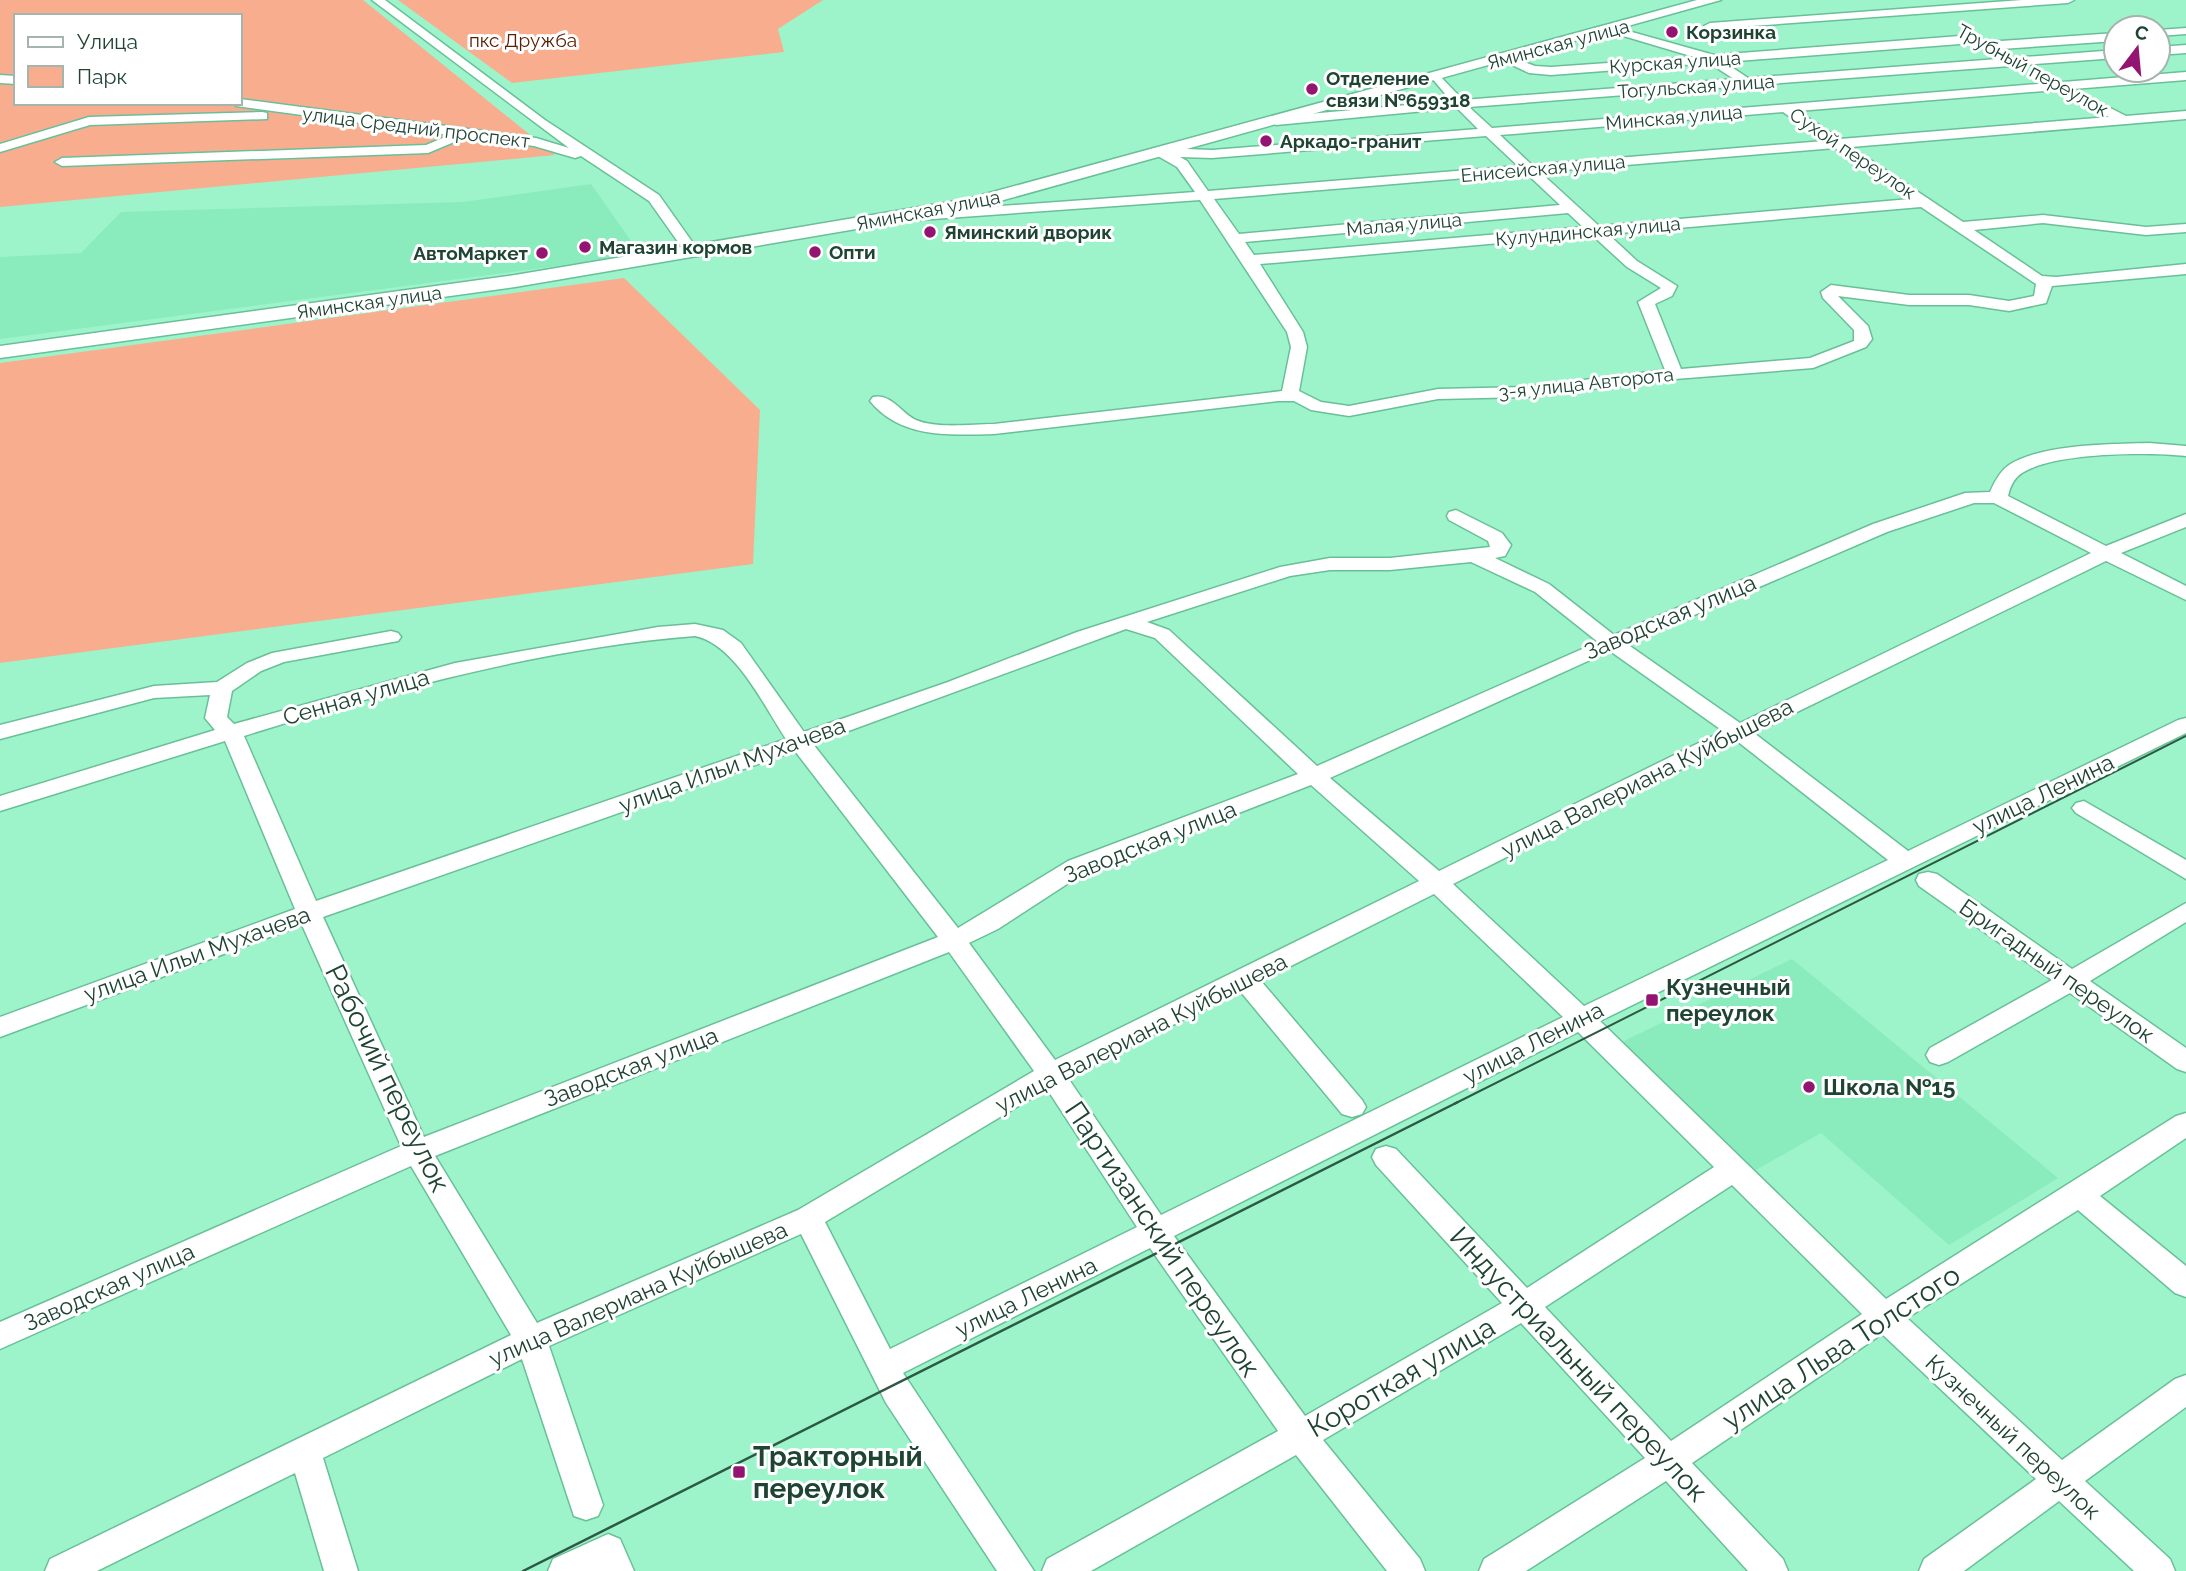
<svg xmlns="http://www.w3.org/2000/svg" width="2186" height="1571" font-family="Raleway,sans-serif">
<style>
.built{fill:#8aebbd}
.green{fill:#f9ad8f;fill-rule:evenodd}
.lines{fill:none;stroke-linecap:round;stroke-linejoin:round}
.minor-casing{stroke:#69c098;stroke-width:3}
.major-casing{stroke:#69c098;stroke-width:3}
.minor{fill:#fff;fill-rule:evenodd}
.major{fill:#fff;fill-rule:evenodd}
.tram-far1{stroke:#2d5844;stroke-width:2}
.tram{stroke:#2d5844;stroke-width:2.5}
.poi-dot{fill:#931571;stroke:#fff;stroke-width:2.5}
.labels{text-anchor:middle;stroke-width:6;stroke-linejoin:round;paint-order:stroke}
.far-poi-label{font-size:19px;font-weight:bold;fill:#1f4433;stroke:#fff;text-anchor:start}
.far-park-label{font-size:19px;fill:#592004;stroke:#fff}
.far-street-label{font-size:19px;fill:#1f4433;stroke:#fff}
.street-label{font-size:23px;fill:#1f4433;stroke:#fff}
.poi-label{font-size:23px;font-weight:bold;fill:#1f4433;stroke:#fff;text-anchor:start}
.near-street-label{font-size:28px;fill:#1f4433;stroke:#fff}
.near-poi-label{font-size:28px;font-weight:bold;fill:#1f4433;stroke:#fff;text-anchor:start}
</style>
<rect width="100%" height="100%" fill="#9df4ca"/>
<g class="built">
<path d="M591 184 641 255 0 339V257L81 253 121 212 463 202Z"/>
<path d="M1792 959 2058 1178 1949 1245 1821 1133 1756 1170 1622 1042Z"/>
</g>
<g class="green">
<path d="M0 0H363L555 155 0 207ZM16 16H240V103H16Z"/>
<path d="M398 0H823L778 29 784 52 512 83Z"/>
<path d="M624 278 760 410 753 564 0 663V363Z"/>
</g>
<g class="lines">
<defs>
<g id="minor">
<path d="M372 0H385L545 120 659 195 700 253 698 256H688L649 201 581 156 575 158 534 146 466 137 428 153 62 166 55 162 62 158 426 145 450 135 236 106 234 103H240V99L536 138 569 148Z"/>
<path d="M2022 0H2074L2068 3 1710 29 1704 26 1710 23Z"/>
<path d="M1614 27 1714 55 1973 35 1979 39 1973 43 1724 62 1748 78 2116 50V58L1756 85 1750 89 1743 86 1469 107 1492 128 2186 72V80L2073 89 2126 116 2186 111V119L1851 147 1963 222 2043 215 2146 227 2186 224V232L2146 235 2043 223 1974 230 2042 276 2056 277 2186 264V274L2052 286 2046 303 2009 311 1969 305H1909L1838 296 1868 326 1872 339 1866 347 1813 368 1675 379 1526 397 1438 399 1349 416 1311 410 1294 401H1278L994 434C950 435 901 439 870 401L873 397C891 393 901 413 916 420 937 429 971 424 994 424L1282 391 1291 347 1287 332 1200 200 905 221 898 217 905 213 1195 192 1177 167 1156 155 1154 152 1161 148 1212 150 1478 129 1457 108 1276 125 1270 121 1276 117 1451 101 1431 77 1437 73 1463 100 1734 79 1709 63 1551 75 1529 73 1499 59 1505 55 1535 66 1551 67 1694 57 1610 32 1608 30ZM2056 90 2109 117 1840 139 1798 111ZM1783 112 1824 141 1532 165 1500 135ZM1486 136 1518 166 1208 191 1187 161 1180 157 1212 158ZM1835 148 1910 199 1599 226 1540 172ZM1526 173 1560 205 1239 234 1214 199ZM1921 207 2036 284 2034 296 2009 301 1969 295H1909L1831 285 1821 292 1823 298 1854 330V341L1810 358 1681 369 1655 304 1672 296 1677 286 1637 261 1608 234ZM1568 213 1583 227 1254 255 1245 242ZM1592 235 1627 267 1661 288 1638 302 1665 370 1526 387 1438 389 1349 406 1321 402 1299 391 1307 347 1303 332 1260 264Z"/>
<path d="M2186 28V34L2158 36V30Z"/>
<path d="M2116 33V41L1986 50 1980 46 1986 42Z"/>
<path d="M2186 45V53L2158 55V47Z"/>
<path d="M0 75 16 76V84L0 83Z"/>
<path d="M262 112 267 113V119L90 125 0 152V144L89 117Z"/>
<path d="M2149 443 2186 446V456C2147 452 2055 452 2022 473 2014 478 2010 487 2008 496L2106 546 2186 514V527L2121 553 2186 586V600L2106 561 1754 733 1908 851 2178 720 2186 718V733L1600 1021 1886 1299 2176 1116 2186 1113V1138L2100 1196 2186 1266V1297L2175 1293 2078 1210 1907 1318 2062 1460 2175 1379 2186 1375V1407L2085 1481 2170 1559 2175 1571H2134L2059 1501 1964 1571H1919L1924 1559 2036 1479 1882 1334 1692 1463 1783 1559 1788 1571H1748L1666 1481 1526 1571H1479L1484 1559 1645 1458 1521 1323 1323 1440 1420 1559 1425 1571H1387L1296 1455 1091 1571H1042L1047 1559 1278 1431 1150 1248 903 1373 1034 1571H997L886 1403 801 1234 549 1346 603 1505 598 1516 586 1520 574 1516 522 1359 323 1458 358 1571H324L295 1473 97 1571H45L50 1559 511 1335 411 1166 0 1349V1322L401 1146 302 925 0 1037V1017L295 909 225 741 0 811V796L215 730 205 718 210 695 154 698 0 739V725L154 686 217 682 247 663 272 653 391 631 398 633 401 637 398 641 284 662 261 671 232 691 227 717 234 724 455 663 658 627 695 624 723 630 741 643 804 732 948 682 1077 632 1280 567 1330 558H1390L1490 547 1488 541 1449 520 1447 516 1449 512 1456 510 1502 533 1511 545 1505 556 1495 558 1549 584 1614 635 1873 524 1965 493 1990 492C1994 483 2000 471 2009 465 2041 444 2111 444 2149 443ZM1974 503H1994L2091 553 1740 723 1627 644 1887 532ZM1471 562 1535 592 1598 642 1317 766 1169 630 1147 622 1290 576 1330 570H1390ZM1126 629 1155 638 1298 774 1068 861 958 928 813 744ZM695 636C735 644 764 706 786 739L316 901 244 736C389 690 543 648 695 636ZM1610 651 1723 731 1439 871 1330 778ZM1737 741 1888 860 1584 1006 1453 884ZM795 751 938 937 424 1137 323 917ZM1311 785 1419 881 1055 1060 969 943 998 929 1084 873ZM1434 894 1563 1017 1161 1215 1068 1078 1240 991 1342 1114 1352 1117 1362 1114 1366 1107 1362 1100 1261 981ZM949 952 1034 1071 798 1210 537 1323 435 1156ZM1578 1032 1714 1167 1527 1288 1396 1149 1386 1146 1376 1149 1372 1157 1376 1165 1502 1303 1305 1416 1174 1236ZM1047 1089 1137 1227 890 1349 825 1222ZM1732 1185 1862 1314 1671 1441 1545 1307Z"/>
<path d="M2084 801 2186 860V879L2076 813 2072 808 2076 803Z"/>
<path d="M1928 872 1937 874 2072 969 2186 903V922L2090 981 2186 1048V1072L2177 1069 2070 993 1948 1062 1939 1065 1930 1062 1926 1055 1930 1048 2052 980 1919 886 1916 880 1919 874Z"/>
<path d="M608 1534 620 1539 634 1571H548L553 1559Z"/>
</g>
<path id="major" d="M1697 0H1721L968 210 515 287 0 358V346L515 275 967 199Z"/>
</defs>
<use href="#minor" class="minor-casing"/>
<use href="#major" class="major-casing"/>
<use href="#minor" class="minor"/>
<use href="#major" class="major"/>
<path class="tram-far1" d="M1454 1104 2186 736"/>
<path class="tram" d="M523 1571 1458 1102"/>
</g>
<g class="poi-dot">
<circle cx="1672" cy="32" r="7"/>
<circle cx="1312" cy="89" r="7"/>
<circle cx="1266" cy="141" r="7"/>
<circle cx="930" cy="232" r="7"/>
<circle cx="585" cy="247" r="7"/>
<circle cx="815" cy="252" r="7"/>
<circle cx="542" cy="253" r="7"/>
<rect x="1645" y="993" width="14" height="14" rx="3.5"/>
<circle cx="1809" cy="1087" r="7"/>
<rect x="732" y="1465" width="14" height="14" rx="3.5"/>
</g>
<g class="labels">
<g class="far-poi-label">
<text x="1686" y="39">Корзинка</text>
<text x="1326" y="85">Отделение<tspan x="1326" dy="22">связи №659318</tspan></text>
<text x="1280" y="148">Аркадо-гранит</text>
<text x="944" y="239">Яминский дворик</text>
<text x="599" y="254">Магазин кормов</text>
<text x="829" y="259">Опти</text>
<text x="528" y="260" text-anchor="end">АвтоМаркет</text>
</g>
<g class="far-park-label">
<text x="523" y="47">пкс Дружба</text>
</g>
<g class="far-street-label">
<text transform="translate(1558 44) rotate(-15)" y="7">Яминская улица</text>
<text transform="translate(1675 62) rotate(-4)" y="7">Курская улица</text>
<text transform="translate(2033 70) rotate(29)" y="7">Трубный переулок</text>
<text transform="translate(1696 86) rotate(-4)" y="7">Тогульская улица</text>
<text transform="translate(1674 117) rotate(-5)" y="7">Минская улица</text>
<text transform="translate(416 127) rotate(7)" y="7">улица Средний проспект</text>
<text transform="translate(1853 153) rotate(34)" y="7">Сухой переулок</text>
<text transform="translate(1543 168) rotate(-5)" y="7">Енисейская улица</text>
<text transform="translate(928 210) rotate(-11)" y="7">Яминская улица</text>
<text transform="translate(1404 224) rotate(-5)" y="7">Малая улица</text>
<text transform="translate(1588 231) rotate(-5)" y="7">Кулундинская улица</text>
<text transform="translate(369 302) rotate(-8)" y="7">Яминская улица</text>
<text transform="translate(1586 383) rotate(-6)" y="7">3-я улица Авторота</text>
</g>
<g class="street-label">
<text transform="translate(1670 617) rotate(-23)" y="8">Заводская улица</text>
<text transform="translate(356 697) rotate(-16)" y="8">Сенная улица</text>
<text transform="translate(732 765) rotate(-20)" y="8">улица Ильи Мухачева</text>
<text transform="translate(1647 778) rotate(-27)" y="8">улица Валериана Куйбышева</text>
<text transform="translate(2043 794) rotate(-26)" y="8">улица Ленина</text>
<text transform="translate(1150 842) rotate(-22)" y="8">Заводская улица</text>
<text transform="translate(197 954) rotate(-20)" y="8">улица Ильи Мухачева</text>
<text transform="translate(2057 971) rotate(35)" y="8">Бригадный переулок</text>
<text transform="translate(1141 1033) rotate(-27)" y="8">улица Валериана Куйбышева</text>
<text transform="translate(1533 1043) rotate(-27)" y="8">улица Ленина</text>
<text transform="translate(631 1067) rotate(-21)" y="8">Заводская улица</text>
<text transform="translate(109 1287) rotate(-24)" y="8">Заводская улица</text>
<text transform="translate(638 1294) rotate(-24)" y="8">улица Валериана Куйбышева</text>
<text transform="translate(1026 1297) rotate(-26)" y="8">улица Ленина</text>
<text transform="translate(2013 1437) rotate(43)" y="8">Кузнечный переулок</text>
</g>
<g class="poi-label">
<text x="1666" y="995">Кузнечный<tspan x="1666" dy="26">переулок</tspan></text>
<text x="1823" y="1095">Школа №15</text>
</g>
<g class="near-street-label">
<text transform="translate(388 1078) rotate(64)" y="10">Рабочий переулок</text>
<text transform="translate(1163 1239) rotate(56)" y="10">Партизанский переулок</text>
<text transform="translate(1841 1347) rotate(-33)" y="10">улица Льва Толстого</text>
<text transform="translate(1579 1364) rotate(47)" y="10">Индустриальный переулок</text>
<text transform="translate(1401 1377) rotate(-30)" y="10">Короткая улица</text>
</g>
<g class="near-poi-label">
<text x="753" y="1466">Тракторный<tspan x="753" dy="32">переулок</tspan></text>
</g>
</g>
<rect x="14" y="14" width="228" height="91" fill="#ffffff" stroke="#a5b4ad" stroke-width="2"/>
<rect x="28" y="37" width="35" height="10" fill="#ffffff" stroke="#a5b4ad" stroke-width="2"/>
<text x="77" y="49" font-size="21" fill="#1f4433">Улица</text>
<rect x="28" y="66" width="35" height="21" fill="#f9ad8f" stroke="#a5b4ad" stroke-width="2"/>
<text x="77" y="84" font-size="21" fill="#1f4433">Парк</text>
<g transform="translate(2137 49) rotate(16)"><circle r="33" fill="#ffffff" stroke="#a5b4ad" stroke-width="2"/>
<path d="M0-5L12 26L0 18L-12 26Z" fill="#931571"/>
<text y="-10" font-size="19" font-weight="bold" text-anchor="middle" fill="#1f4433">С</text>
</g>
</svg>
